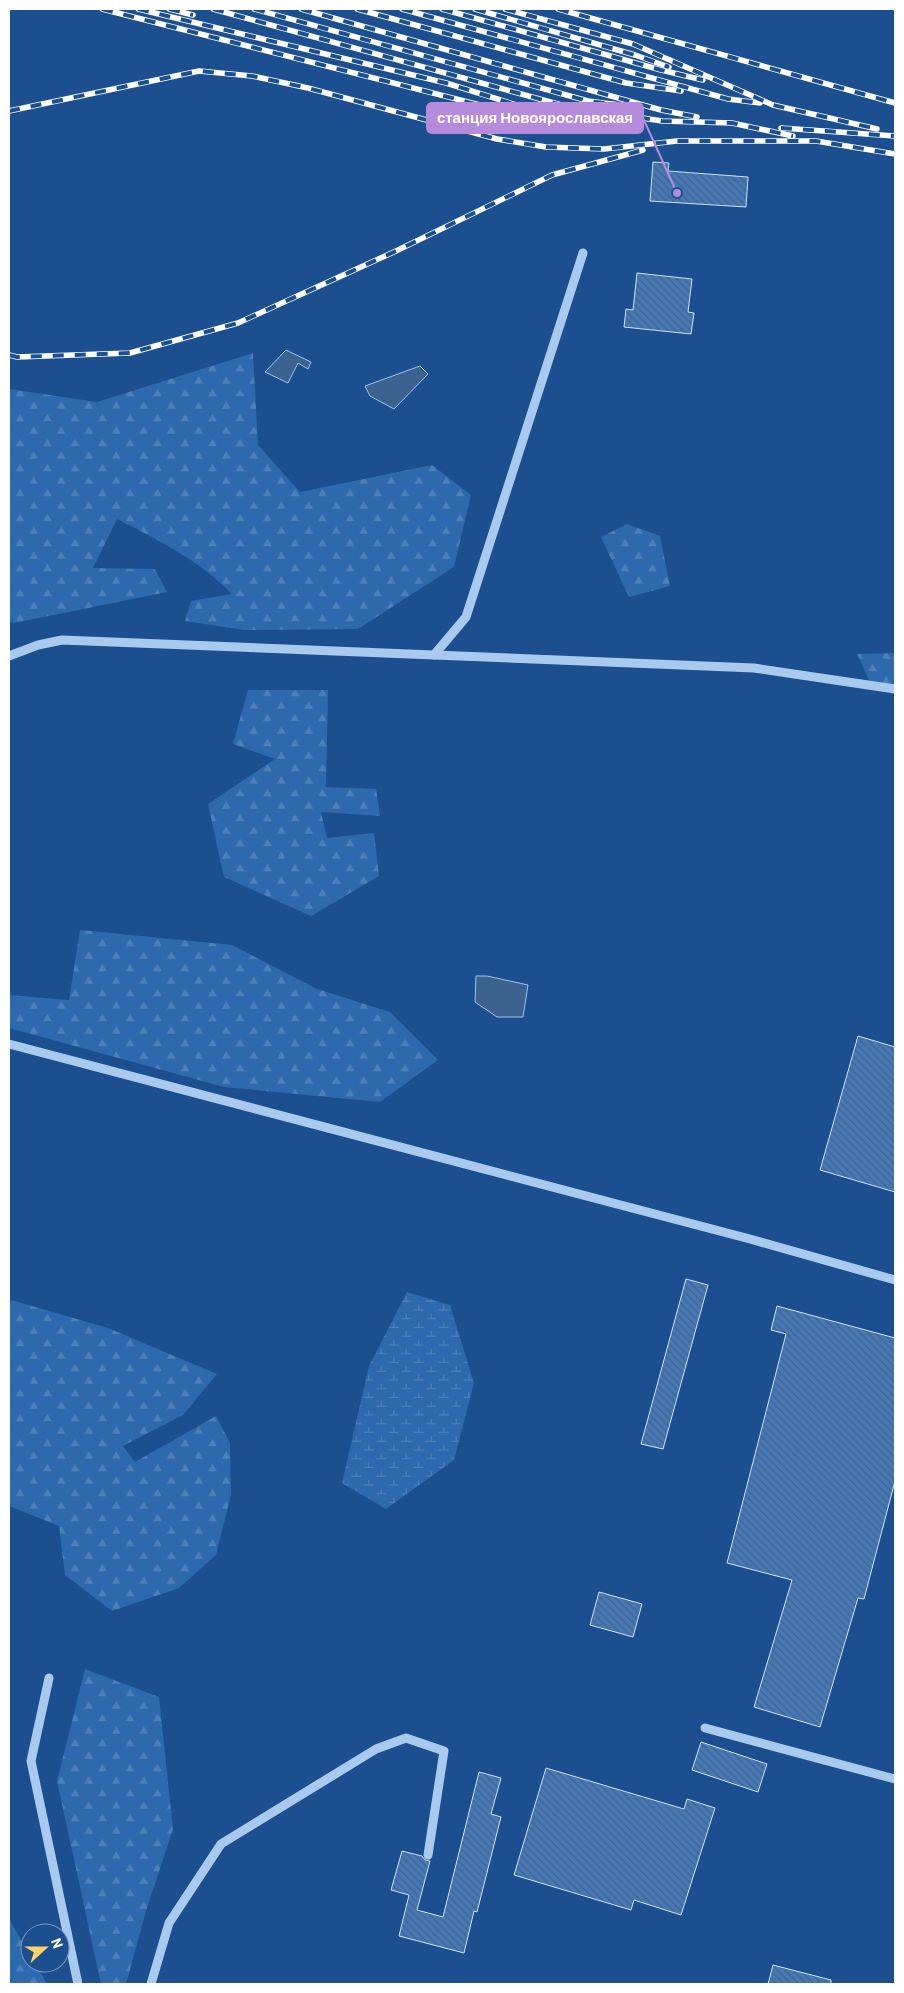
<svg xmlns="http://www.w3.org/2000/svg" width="904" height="1993" font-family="Barlow,sans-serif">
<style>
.forest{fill:url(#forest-firs)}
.wetland{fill:url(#wetland-marsh)}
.water{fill:#3c6290;stroke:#9cc4f0}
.building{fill:url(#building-back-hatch);stroke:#cfe3fa}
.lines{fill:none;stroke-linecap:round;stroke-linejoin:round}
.minor{stroke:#a9c9ee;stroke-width:9}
.rail-casing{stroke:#fff;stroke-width:5.5}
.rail{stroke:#1b4f8f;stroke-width:4;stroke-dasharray:11;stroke-linecap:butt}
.leader{fill:none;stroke:#b68bdc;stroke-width:2}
.callout-dot{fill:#b68bdc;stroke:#1b4f8f;stroke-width:2}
.callout{fill:#b68bdc;stroke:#b68bdc;stroke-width:2}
.callout-label{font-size:15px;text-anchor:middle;font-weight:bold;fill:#fff}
</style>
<defs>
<pattern id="forest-firs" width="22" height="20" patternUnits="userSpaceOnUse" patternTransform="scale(1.25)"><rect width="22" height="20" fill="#2e69ad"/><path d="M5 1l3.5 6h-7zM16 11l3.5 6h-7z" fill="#4d80b9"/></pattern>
<pattern id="wetland-marsh" width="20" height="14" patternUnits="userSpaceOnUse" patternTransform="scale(1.25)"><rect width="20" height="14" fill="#2e69ad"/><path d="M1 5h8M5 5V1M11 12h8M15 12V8" fill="none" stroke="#4d80b9"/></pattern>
<pattern id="building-back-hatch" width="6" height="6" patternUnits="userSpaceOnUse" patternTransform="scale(1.25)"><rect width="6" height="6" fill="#4478b7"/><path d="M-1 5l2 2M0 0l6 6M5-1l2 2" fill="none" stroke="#486282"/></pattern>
</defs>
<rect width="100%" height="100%" fill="#1b4f8f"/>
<g class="forest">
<path d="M253 353 258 445 300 492 432 465 471 495 454 567 358 629 244 630 185 621 191 601 232 594C199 560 158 540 117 519L93 568 155 569 167 592 14 623 9 621V389L97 402Z"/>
<path d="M627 524 660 536 670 586 629 597 601 537Z"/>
<path d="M895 653V692L873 689 857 654Z"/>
<path d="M248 690H328L326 787 376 789 380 816 321 812 327 838 374 833 379 876 311 916 224 877 208 804 275 759 233 744Z"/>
<path d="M80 930 232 945 317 989 390 1012 438 1060 380 1102 224 1087 9 1028V995L69 1000Z"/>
<path d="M11 1300 108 1328 217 1374 183 1415 123 1446 135 1462 216 1416 230 1443 231 1495 216 1555 179 1588 112 1611 65 1575 59 1526 9 1506V1306Z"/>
<path d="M85 1669 159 1697 173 1829 146 1911 126 1984H101L57 1781Z"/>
<path d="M9 1919 30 1955V1963H35L47 1984H9Z"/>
</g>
<path class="wetland" d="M407 1292 450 1305 474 1383 454 1460 386 1509 342 1483 369 1366Z"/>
<g class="water">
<path d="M286 350 311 362 308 369 298 363 288 383 265 372Z"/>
<path d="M420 366 428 374 394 409 370 396 365 386Z"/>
<path d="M476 976H487L528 985 523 1017H497L475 1002Z"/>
</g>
<g class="building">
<path d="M653 162 669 163 668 171 748 177 746 207 650 201Z"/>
<path d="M637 273 692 279 688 312 694 313 691 334 624 327 626 309 633 310Z"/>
<path d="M858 1036 895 1047V1192L820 1170Z"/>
<path d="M686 1279 708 1285 663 1449 641 1444Z"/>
<path d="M777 1306 895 1338V1481L864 1599 858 1598 820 1727 754 1707 792 1580 727 1563 786 1334 771 1330Z"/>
<path d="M599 1592 642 1604 633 1637 590 1625Z"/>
<path d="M701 1742 767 1764 758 1792 692 1770Z"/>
<path d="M546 1768 684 1809 687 1799 715 1808 681 1915 634 1900 631 1910 514 1875Z"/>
<path d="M479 1772 501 1778 491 1814 501 1817 477 1912 474 1911 464 1953 399 1936 409 1895 391 1890 402 1851 422 1856 425 1860 430 1861 417 1910 443 1917Z"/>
<path d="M773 1965 831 1980V1984H768Z"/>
</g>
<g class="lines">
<g class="minor">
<path d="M434 655 754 668 895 689"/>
<path d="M9 656 38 645 62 640 434 655 466 617 583 253"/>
<path d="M9 1044 750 1239 895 1280"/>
<path d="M49 1678 31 1761 78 1984"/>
<path d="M705 1728 895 1779"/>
<path d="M151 1984 169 1923 221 1844 376 1749 406 1738 444 1751 428 1855"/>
</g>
<defs>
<g id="rail">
<path d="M102 9 527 117"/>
<path d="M138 9 446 83 581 125"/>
<path d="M169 9 193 15"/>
<path d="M213 9 565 106 662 121 732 123 793 136"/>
<path d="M254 9 588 101 628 106"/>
<path d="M301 9 661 110 697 117"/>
<path d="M357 9 626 83 681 91"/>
<path d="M402 9 728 99 760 103"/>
<path d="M442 9 661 70 703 80"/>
<path d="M475 9 635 55 669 67"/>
<path d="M505 9 633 44 773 105 877 129"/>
<path d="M558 9 895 103"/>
<path d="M9 111 199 71 252 76 308 88 497 139 546 147 604 149 677 141H816L895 154"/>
<path d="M781 128 895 136"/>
<path d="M9 355 17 357 130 353 238 323 396 251 552 175 643 150"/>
</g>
</defs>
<use href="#rail" class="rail-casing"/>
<use href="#rail" class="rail"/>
</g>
<path class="leader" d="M677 193L643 118"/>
<circle class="callout-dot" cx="677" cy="193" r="5"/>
<rect class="callout" x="427" y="103" width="216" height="30" rx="5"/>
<g class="callout-label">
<text x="535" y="123">станция Новоярославская</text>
</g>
<rect width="904" height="1993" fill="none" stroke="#ffffff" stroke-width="20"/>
<g transform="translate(45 1948) rotate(69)"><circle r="24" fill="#1b4f8f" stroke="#7695bc"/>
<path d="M0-4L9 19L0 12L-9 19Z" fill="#ffd166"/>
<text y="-8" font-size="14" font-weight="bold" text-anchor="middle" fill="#ffffff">N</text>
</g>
</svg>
